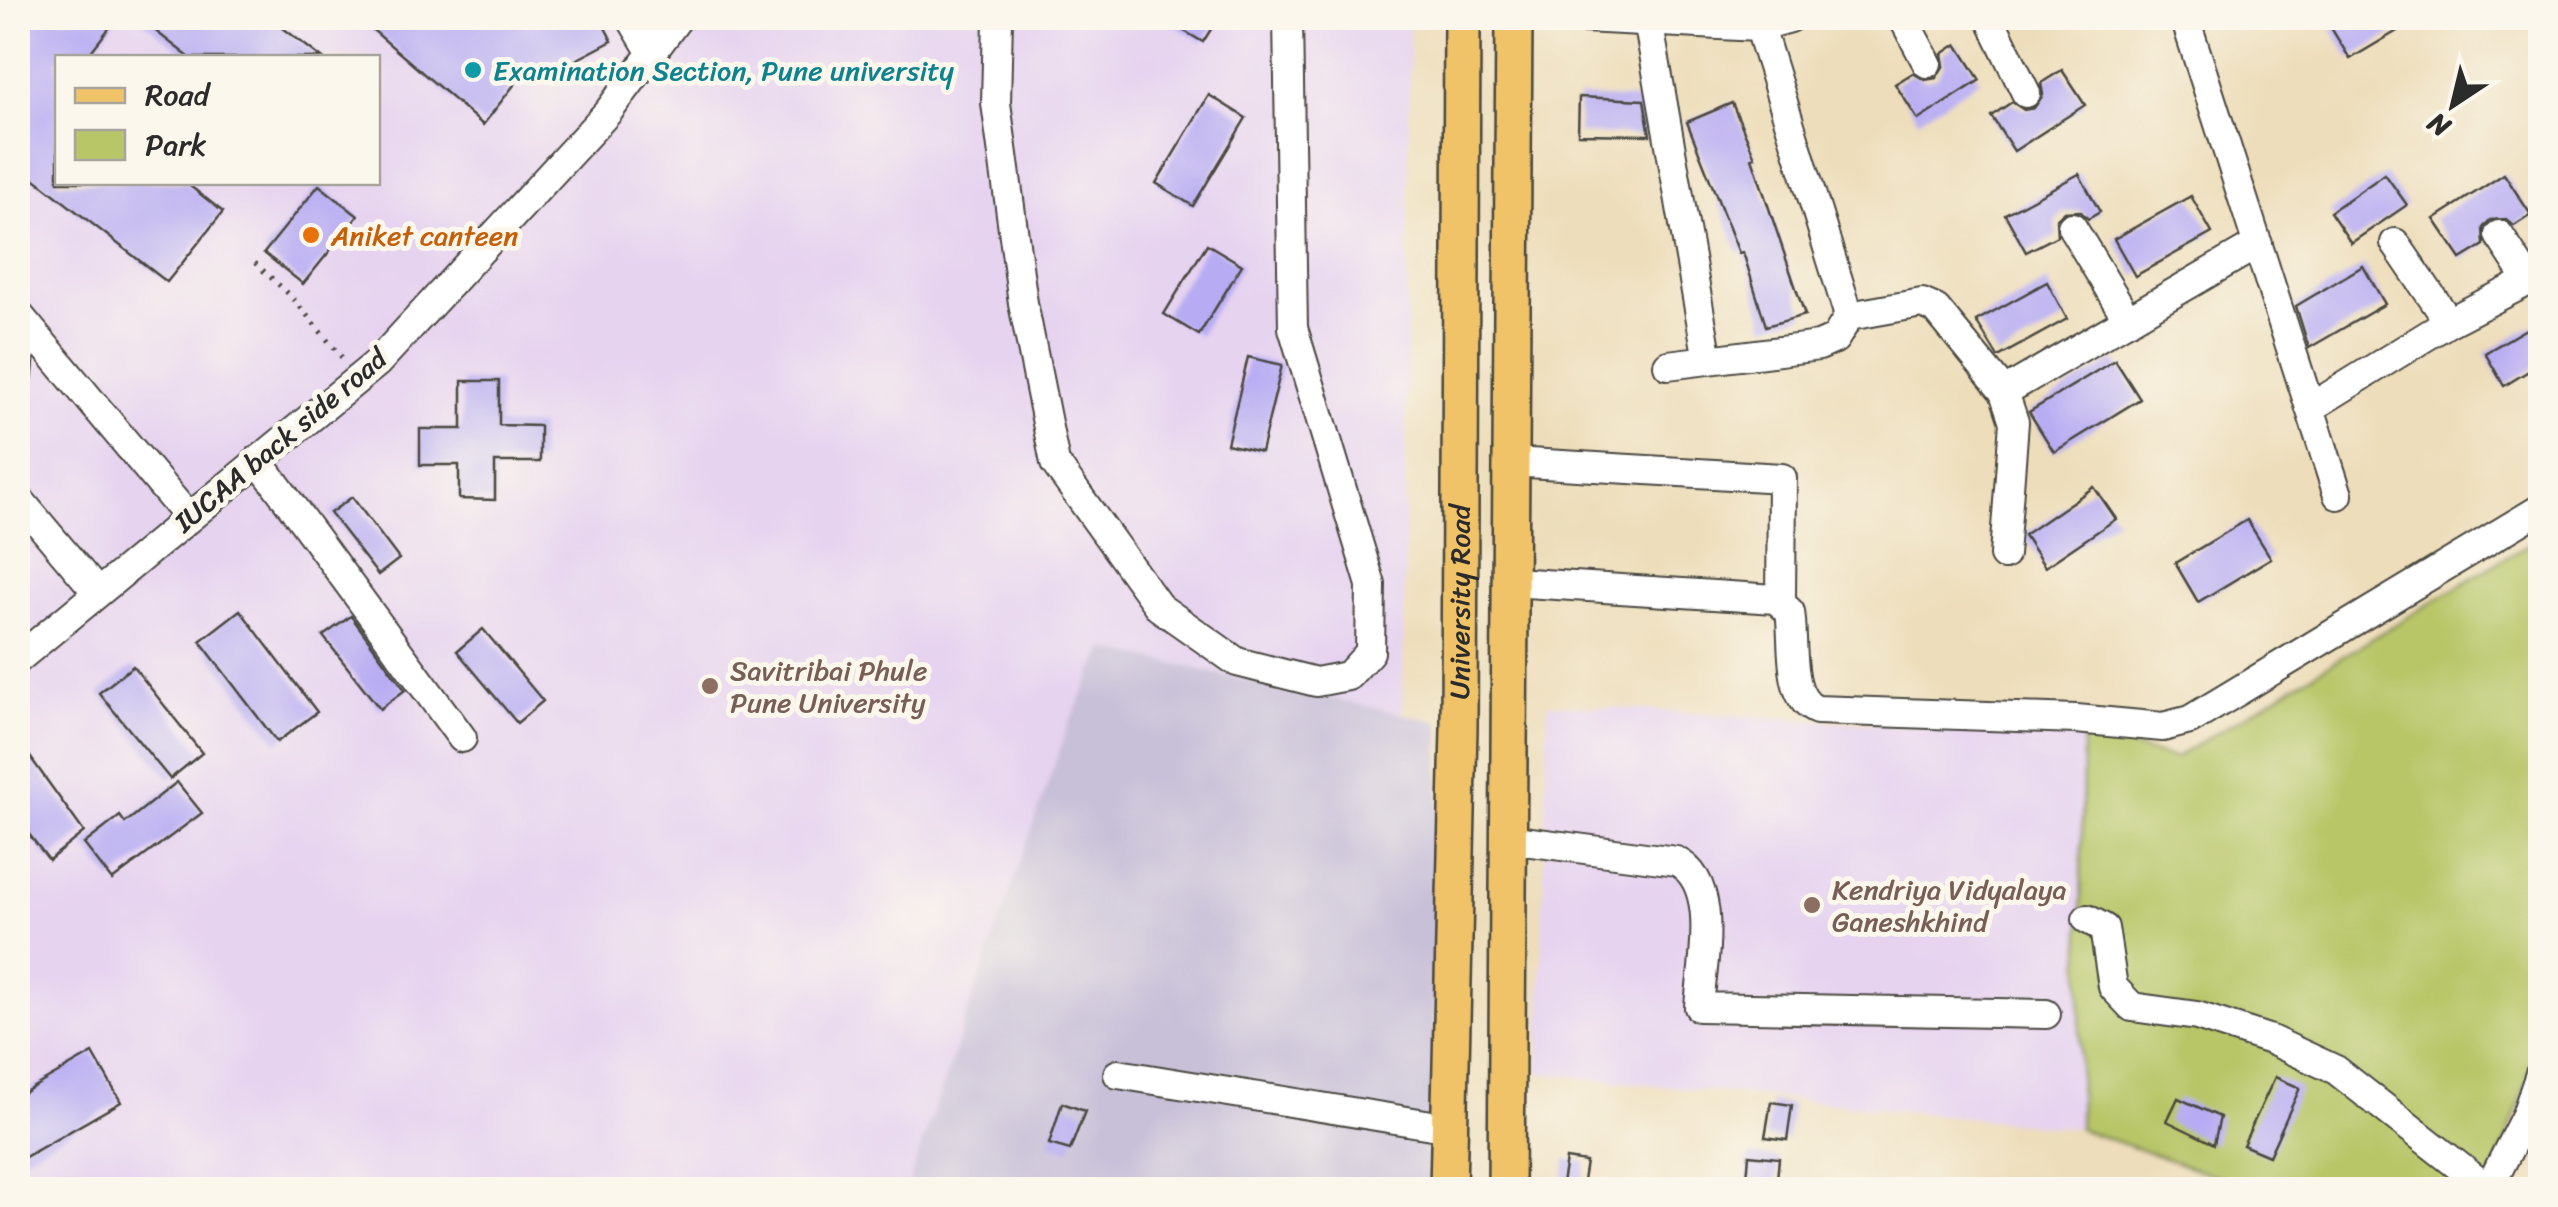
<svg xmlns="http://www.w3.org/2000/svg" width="2558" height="1207" font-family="Sriracha,sans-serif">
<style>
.built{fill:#e6d3f0;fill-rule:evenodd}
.industrial{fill:#c8c0d8}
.green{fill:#b8c668;stroke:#72784a;stroke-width:2.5}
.building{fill:#b7acf3}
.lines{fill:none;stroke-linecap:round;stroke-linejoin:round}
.minor-casing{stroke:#484640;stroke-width:32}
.major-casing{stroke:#484640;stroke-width:40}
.path{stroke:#484640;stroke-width:5;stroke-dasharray:2.5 8;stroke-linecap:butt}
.minor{stroke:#fff;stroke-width:28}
.major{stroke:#f0c369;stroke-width:35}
.culture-dot{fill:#0f9aa8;stroke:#fbf7ec;stroke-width:4}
.food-dot{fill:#e8710a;stroke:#fbf7ec;stroke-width:4}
.education-dot{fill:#8d6e63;stroke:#fbf7ec;stroke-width:4}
.labels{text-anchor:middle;stroke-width:10;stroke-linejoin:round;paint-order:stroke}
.culture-label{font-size:28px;fill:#0d838f;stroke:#fbf7ec;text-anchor:start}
.food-label{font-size:28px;fill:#c56008;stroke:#fbf7ec;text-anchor:start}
.street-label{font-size:28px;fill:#2b2b2b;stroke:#fbf7ec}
.education-label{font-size:28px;fill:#785e54;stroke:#fbf7ec;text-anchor:start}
</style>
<rect width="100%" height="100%" fill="#fbf7ec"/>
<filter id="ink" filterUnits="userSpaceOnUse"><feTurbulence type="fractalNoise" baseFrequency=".01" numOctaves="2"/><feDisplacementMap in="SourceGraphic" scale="20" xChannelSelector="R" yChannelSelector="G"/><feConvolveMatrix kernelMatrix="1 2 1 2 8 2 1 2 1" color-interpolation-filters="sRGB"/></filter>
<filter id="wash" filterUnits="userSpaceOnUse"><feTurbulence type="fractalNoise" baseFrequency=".0048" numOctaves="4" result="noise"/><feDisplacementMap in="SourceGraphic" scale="40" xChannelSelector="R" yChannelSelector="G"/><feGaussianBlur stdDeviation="2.25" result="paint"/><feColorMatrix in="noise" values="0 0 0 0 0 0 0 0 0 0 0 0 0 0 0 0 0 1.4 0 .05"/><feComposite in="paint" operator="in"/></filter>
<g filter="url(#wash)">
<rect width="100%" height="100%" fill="#edddba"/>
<g class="built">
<path d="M18 18H1410L1398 1189H18ZM58 58H378V182H58Z"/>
<path d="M1548 704 2083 736 2079 1129 1539 1073Z"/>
</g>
<path class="industrial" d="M1104 649 1440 722 1431 1189 906 1190 1067 728Z"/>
<path class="green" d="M2540 537V1046L2488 1189H2256L2079 1129 2083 736 2175 758Z"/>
<g id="blocks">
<g class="building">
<path d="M24 18H117L86 58H58V182H185L223 212 167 282 18 166V25Z"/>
<path d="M139 18H270L322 58H190Z"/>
<path d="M359 18H600L612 41 551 73 528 67 483 125Z"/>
<path d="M1162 18H1218L1203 42Z"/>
<path d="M2325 18H2419L2350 59Z"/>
<path d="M1957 44 1980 80 1918 120 1895 84 1913 73 1925 80 1936 78 1944 65 1942 54Z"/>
<path d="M2062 70 2085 105 2014 151 1991 116 2012 102 2024 110 2034 108 2043 95 2041 83Z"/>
<path d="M1209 95 1246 118 1193 206 1156 183Z"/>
<path d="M1579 97 1644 100 1650 135 1578 134Z"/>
<path d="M1732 103 1755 157 1752 158 1805 315 1766 326 1743 252 1739 253 1687 122Z"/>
<path d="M2079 174 2100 212 2088 219 2080 211 2064 212 2056 219 2057 236 2026 252 2005 214Z"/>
<path d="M2385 174 2407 205 2351 243 2330 212Z"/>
<path d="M2504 174 2531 215 2514 226 2506 219 2490 220 2483 228 2484 245 2461 259 2434 219Z"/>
<path d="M319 185 358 216 303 284 264 253Z"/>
<path d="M2191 196 2212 233 2135 276 2114 239Z"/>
<path d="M1207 244 1242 265 1199 335 1164 314Z"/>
<path d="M2363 266 2385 304 2309 348 2296 306Z"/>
<path d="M2047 282 2067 319 1998 357 1976 321Z"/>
<path d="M2533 325 2540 338V364L2504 386 2485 353Z"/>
<path d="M1248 357 1282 365 1261 452 1227 444Z"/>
<path d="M2115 360 2140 399 2054 452 2029 412Z"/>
<path d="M462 381H499V425L540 426V462H495V500L459 499V465H420V429H462Z"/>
<path d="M2094 487 2116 519 2045 567 2024 535Z"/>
<path d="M352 497 399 559 378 575 330 513Z"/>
<path d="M2247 520 2271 558 2198 602 2175 563Z"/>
<path d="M240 610 317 712 277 742 200 641Z"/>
<path d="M351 616 405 690 380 709 323 636Z"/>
<path d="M483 629 543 701 517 723 457 651Z"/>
<path d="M133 666 202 753 170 779 99 693Z"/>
<path d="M18 740 84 832 49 860 18 820Z"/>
<path d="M177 782 202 813 112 880 84 844 120 816 125 823Z"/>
<path d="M93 1053 121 1102 18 1161V1096Z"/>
<path d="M2275 1077 2300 1088 2269 1156 2243 1145Z"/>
<path d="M2178 1098 2220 1117 2214 1144 2167 1121Z"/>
<path d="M1771 1102 1792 1105 1787 1140 1765 1137Z"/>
<path d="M1062 1103 1085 1111 1070 1150 1049 1144Z"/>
<path d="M1749 1155 1779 1158 1776 1190H1746Z"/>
<path d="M1566 1159 1586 1162 1582 1187 1562 1184Z"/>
</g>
</g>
</g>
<g filter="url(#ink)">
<use href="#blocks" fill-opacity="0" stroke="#484640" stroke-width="2.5"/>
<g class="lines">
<defs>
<g id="minor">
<path d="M631 18 652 53"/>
<path d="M998 18 996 103 1023 303 1055 463 1159 607 1237 662 1316 682 1348 676 1370 652 1371 585 1293 328 1288 18"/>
<path d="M1584 18 1758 27 1790 18"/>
<path d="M1757 18 1849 316"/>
<path d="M1903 18 1927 63"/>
<path d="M1993 18V25L2026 93"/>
<path d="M2185 18 2338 495"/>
<path d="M1648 20 1708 360"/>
<path d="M2072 227 2128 320"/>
<path d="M2499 235 2529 281"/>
<path d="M2395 243 2449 322"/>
<path d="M18 314 188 517"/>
<path d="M1668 365 1819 346 1835 339 1849 316 1922 303 1936 309 2004 392 2014 422 2004 555"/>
<path d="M18 375 23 321"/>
<path d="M2004 392 2258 244"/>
<path d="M2310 408 2449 322 2540 275"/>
<path d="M258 460 462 738"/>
<path d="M1511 462 1782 478 1781 601"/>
<path d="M18 498 97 592"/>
<path d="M1511 582 1776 599 1790 612C1795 640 1786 699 1817 710L2076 719 2163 727 2190 720 2540 509"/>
<path d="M18 659 377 363 608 112 678 18"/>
<path d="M1509 839 1676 861C1721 883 1702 964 1699 1007L2046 1014"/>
<path d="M2087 919 2104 928 2113 987 2132 1007 2197 1016 2271 1040 2336 1070 2488 1189"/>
<path d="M1118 1074 1450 1128"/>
<path d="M2488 1190 2526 1115 2540 1074"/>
</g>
<g id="major">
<path id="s1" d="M1448 1190 1459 728 1462 18"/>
<path d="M1506 1190 1514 18"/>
</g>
</defs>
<use href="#minor" class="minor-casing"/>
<use href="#major" class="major-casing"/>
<path class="path" d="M255 263 291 296 344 360"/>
<use href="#minor" class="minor"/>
<use href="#major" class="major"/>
</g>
</g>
<circle class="culture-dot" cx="473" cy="70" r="10"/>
<circle class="food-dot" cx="311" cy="235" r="10"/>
<g class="education-dot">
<circle cx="710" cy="686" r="10"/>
<circle cx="1812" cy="905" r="10"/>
</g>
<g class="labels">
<g class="culture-label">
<text x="493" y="80">Examination Section, Pune university</text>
</g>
<g class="food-label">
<text x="331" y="245">Aniket canteen</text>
</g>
<g class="street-label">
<text transform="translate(280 440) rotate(-40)" y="10">IUCAA back side road</text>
<text dy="10" stroke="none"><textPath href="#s1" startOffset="588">University Road</textPath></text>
</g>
<g class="education-label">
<text x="730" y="680">Savitribai Phule<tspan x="730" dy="32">Pune University</tspan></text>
<text x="1832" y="899">Kendriya Vidyalaya<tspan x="1832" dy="32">Ganeshkhind</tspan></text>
</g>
</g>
<rect width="2558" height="1207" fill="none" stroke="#fbf7ec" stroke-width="60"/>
<rect x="55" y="55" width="325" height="130" fill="#fbf7ec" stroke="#a8a59f" stroke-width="2.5"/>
<rect x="75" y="88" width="50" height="15" fill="#f0c369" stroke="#a8a59f" stroke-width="2.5"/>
<text x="145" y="105" font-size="30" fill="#2b2b2b">Road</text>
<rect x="75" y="130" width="50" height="30" fill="#b8c668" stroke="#a8a59f" stroke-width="2.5"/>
<text x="145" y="155" font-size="30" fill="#2b2b2b">Park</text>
<g transform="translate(2453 105) rotate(215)" stroke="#fbf7ec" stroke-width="8" paint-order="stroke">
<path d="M0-8L18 38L0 25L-18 38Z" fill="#2b2b2b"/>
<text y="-15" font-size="28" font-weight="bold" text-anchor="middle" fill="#2b2b2b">N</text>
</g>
</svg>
